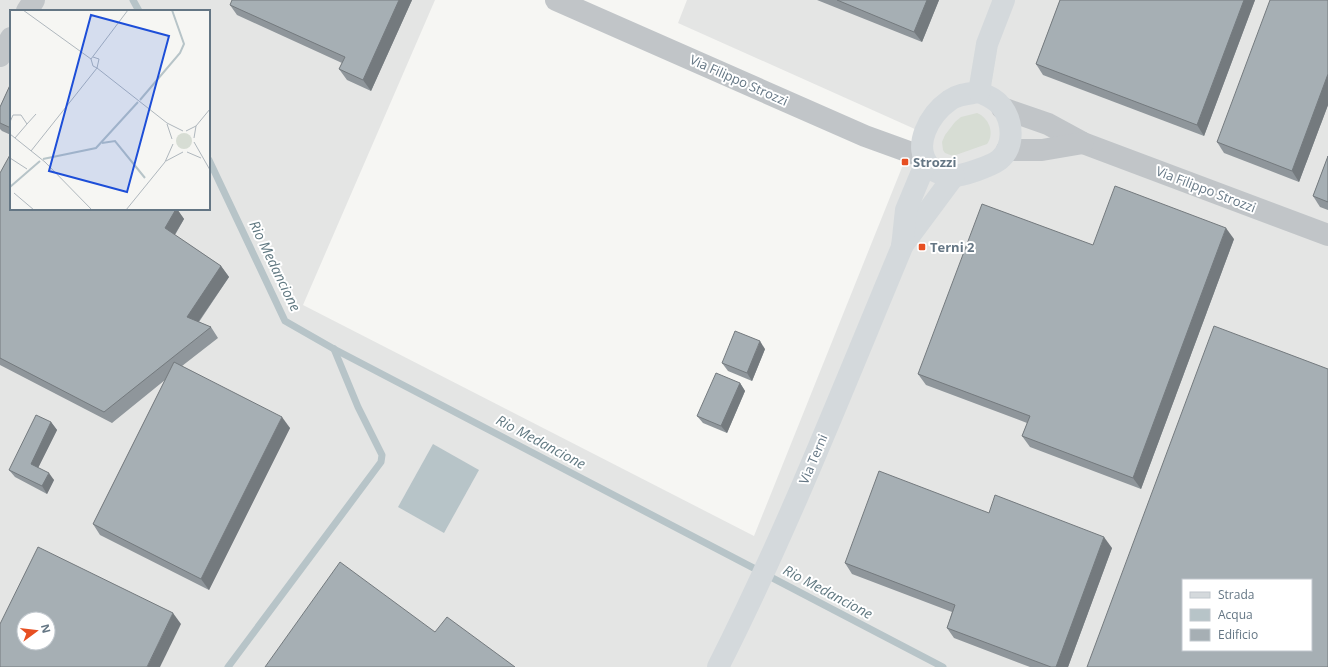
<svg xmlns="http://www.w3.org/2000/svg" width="1328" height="667" font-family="'Open Sans',sans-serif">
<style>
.built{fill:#e4e5e4;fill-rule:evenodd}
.green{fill:#d7ddd4}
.water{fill:#b7c4c8}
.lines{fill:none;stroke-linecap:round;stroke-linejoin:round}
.stream{stroke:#b7c4c8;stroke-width:7}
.street{stroke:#c1c5c8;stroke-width:22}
.secondary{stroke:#d4d9dc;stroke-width:22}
.wall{fill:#8f969b}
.shaded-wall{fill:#747a7e}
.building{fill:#a6afb4;stroke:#747a7e;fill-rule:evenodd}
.poi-dot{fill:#e74f22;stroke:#fff;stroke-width:1.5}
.labels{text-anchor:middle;stroke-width:4;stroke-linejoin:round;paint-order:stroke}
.street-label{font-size:13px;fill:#647684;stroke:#fff}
.poi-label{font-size:13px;font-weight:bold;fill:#647684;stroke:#fff;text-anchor:start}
.water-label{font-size:14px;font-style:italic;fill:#607881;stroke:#fff}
.inset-river{fill:none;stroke:#b7c4c8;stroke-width:2}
.inset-road{fill:none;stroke:#afb7bd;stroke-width:1}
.view{fill:#1d4ed8;fill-opacity:0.15;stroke:#1d4ed8;stroke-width:2}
.inset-edge{fill:none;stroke:#647684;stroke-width:2}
</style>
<rect width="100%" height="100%" fill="#f6f6f3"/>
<path class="built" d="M0 0H435L303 305 754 536 917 130 678 23 687 0H1328V667H0ZM11 11H209V209H11ZM1183 580H1311V650H1183ZM24 619H48V643H24Z"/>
<path class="green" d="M977 113C989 118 995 133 987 144L953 156 945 153 943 150 942 142 945 135 955 122 961 117Z"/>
<path class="water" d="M433 444 479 470 444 533 398 507Z"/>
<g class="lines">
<g class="stream">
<path d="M133 0 139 11"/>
<path d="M209 160 285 321 334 349 943 667"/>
<path d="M228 667 381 462 382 455 358 407 334 349"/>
</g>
<g class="street">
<path d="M556 0 865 136 923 157"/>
<path d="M27 11 34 0"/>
<path d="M0 56 11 38"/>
<path d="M1002 108 1048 124 1083 143 1328 235"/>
<path d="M1007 150H1042L1083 143"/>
</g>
<g class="secondary">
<path d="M979 92C988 96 996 99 1002 107 1013 122 1015 147 999 160 991 166 963 176 953 176 946 176 936 173 931 168 910 147 930 114 950 100 958 94 969 94 979 92Z"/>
<path d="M979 92 987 44 1004 0"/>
<path d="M902 246 954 176"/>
<path d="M718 667C787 531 843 388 902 247L906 210 926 162"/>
</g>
</g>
<g class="wall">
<path d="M412 0 371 91 347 80 339 69 342 63 237 15 230 5Z"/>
<path d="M817 0H939L922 42Z"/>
<path d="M1060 0H1255L1204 136 1043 75 1036 64Z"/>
<path d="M1328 0V105L1299 182 1224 153 1217 142Z"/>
<path d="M11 83V135L2 131 0 129V107Z"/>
<path d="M1328 156V210L1320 207 1313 196Z"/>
<path d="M0 173 11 209H177L184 219 175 235 221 266 229 277 199 322 211 327 218 338 182 366 290 428 209 590 100 535 93 524 165 380 112 423 0 365Z"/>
<path d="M1234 239 1141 489 1030 447 1022 436 1027 423 926 385 918 374 1093 245Z"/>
<path d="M765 349 752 381 728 371 722 363Z"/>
<path d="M740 383 745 391 727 433 703 423 697 416Z"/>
<path d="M51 422 57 430 38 468 54 480 47 494 15 477 9 470Z"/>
<path d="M989 513 1112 548 1068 667H1030L954 638 947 628 952 612 852 574 845 563Z"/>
</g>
<g class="shaded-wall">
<path d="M399 0H412L371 91 363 80Z"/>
<path d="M927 0H939L922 42 914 32Z"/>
<path d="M1244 0H1255L1204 136 1197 125Z"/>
<path d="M1328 74V105L1299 182 1292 171Z"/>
<path d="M176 209H177L184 219 172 239 165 228Z"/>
<path d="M1226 228 1234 239 1141 489 1133 478Z"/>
<path d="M221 266 229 277 194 328 187 317Z"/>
<path d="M760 341 765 349 752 381 747 373Z"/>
<path d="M740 383 745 391 727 433 721 426Z"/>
<path d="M282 417 290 428 209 590 201 579Z"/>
<path d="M51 422 57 430 36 472 31 464Z"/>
<path d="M49 473 54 480 47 494 42 486Z"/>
<path d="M1104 537 1112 548 1068 667H1056Z"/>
<path d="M173 613 181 624 160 667H147Z"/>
</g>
<g class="building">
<path d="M232 0H399L363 80 339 69 345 57 230 5Z"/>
<path d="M837 0H927L914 32Z"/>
<path d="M1060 0H1244L1197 125 1036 64Z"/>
<path d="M1270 0H1328V74L1292 171 1217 142Z"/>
<path d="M11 83V128L0 123V107Z"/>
<path d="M11 153V209H176L165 228 221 266 187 317 211 327 104 412 0 358V173Z"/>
<path d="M1328 156V202L1313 196Z"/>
<path d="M1115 186 1226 228 1133 478 1022 436 1030 416 918 374 982 204 1093 245Z"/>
<path d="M1214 326 1328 369V667H1087ZM1183 580H1311V650H1183Z"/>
<path d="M735 331 760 341 747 373 722 363Z"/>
<path d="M174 362 282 417 201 579 93 524Z"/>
<path d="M716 373 740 383 721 426 697 416Z"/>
<path d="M36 415 51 422 31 464 49 473 42 486 9 470Z"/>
<path d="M879 471 989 513 995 495 1104 537 1056 667H1051L947 628 955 605 845 563Z"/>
<path d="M38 547 173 613 147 667H0V624ZM24 619H48V643H24Z"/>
<path d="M340 562 435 632 447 617 515 667H265Z"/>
</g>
<g class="poi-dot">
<rect x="901" y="158" width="8" height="8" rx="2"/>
<rect x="918" y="243" width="8" height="8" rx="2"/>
</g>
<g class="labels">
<g class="street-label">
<text transform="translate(739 80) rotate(24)" y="5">Via Filippo Strozzi</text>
<text transform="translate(1206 189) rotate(21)" y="5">Via Filippo Strozzi</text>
<text transform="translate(813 459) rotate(-67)" y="5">Via Terni</text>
</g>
<g class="poi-label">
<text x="913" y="167">Strozzi</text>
<text x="930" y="252">Terni 2</text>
</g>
<g class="water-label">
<text transform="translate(275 266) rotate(64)" y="5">Rio Medancione</text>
<text transform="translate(541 442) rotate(28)" y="5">Rio Medancione</text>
<text transform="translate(828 592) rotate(28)" y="5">Rio Medancione</text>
</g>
</g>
<g transform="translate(10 10)">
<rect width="200" height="200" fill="#f6f6f3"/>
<path d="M166 131a8 8 0 1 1 16 0a8 8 0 1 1-16 0Z" fill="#d7ddd4"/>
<path class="inset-river" d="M130 90 170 43 174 34 162 0M92 133 105 131 135 168M33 149 86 138 128 92M0 177 30 151"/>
<path class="inset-road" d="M13 0 81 49M83 47 89 49 87 58 83 56 81 49 118 0M87 58 157 113 173 121M0 112 3 105H11L17 114 5 128M17 114 26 104M157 114 162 129M176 121 186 116 200 99M0 124 35 152 82 200M184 128 186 116M184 132 200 160M21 141 87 58M177 142 191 148M0 148 17 159M156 151 173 142M4 183 24 200M116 200 155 152 163 134"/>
<path class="view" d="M81 5 159 26 117 182 39 161Z"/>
<rect width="200" height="200" class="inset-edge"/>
</g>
<rect x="1182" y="579" width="130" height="72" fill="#ffffff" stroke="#c1c8ce"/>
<rect x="1190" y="592" width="20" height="6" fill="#d4d9dc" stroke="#c1c8ce"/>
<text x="1218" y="599" font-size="12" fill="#647684">Strada</text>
<rect x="1190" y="609" width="20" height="12" fill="#b7c4c8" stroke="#c1c8ce"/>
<text x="1218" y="619" font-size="12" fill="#647684">Acqua</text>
<rect x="1190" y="629" width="20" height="12" fill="#a6afb4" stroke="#c1c8ce"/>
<text x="1218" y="639" font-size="12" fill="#647684">Edificio</text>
<g transform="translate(36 631) rotate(75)"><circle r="19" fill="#ffffff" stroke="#c1c8ce"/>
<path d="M0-3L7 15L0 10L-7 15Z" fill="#e74f22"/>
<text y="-6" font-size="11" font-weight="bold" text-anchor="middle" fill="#647684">N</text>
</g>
</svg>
